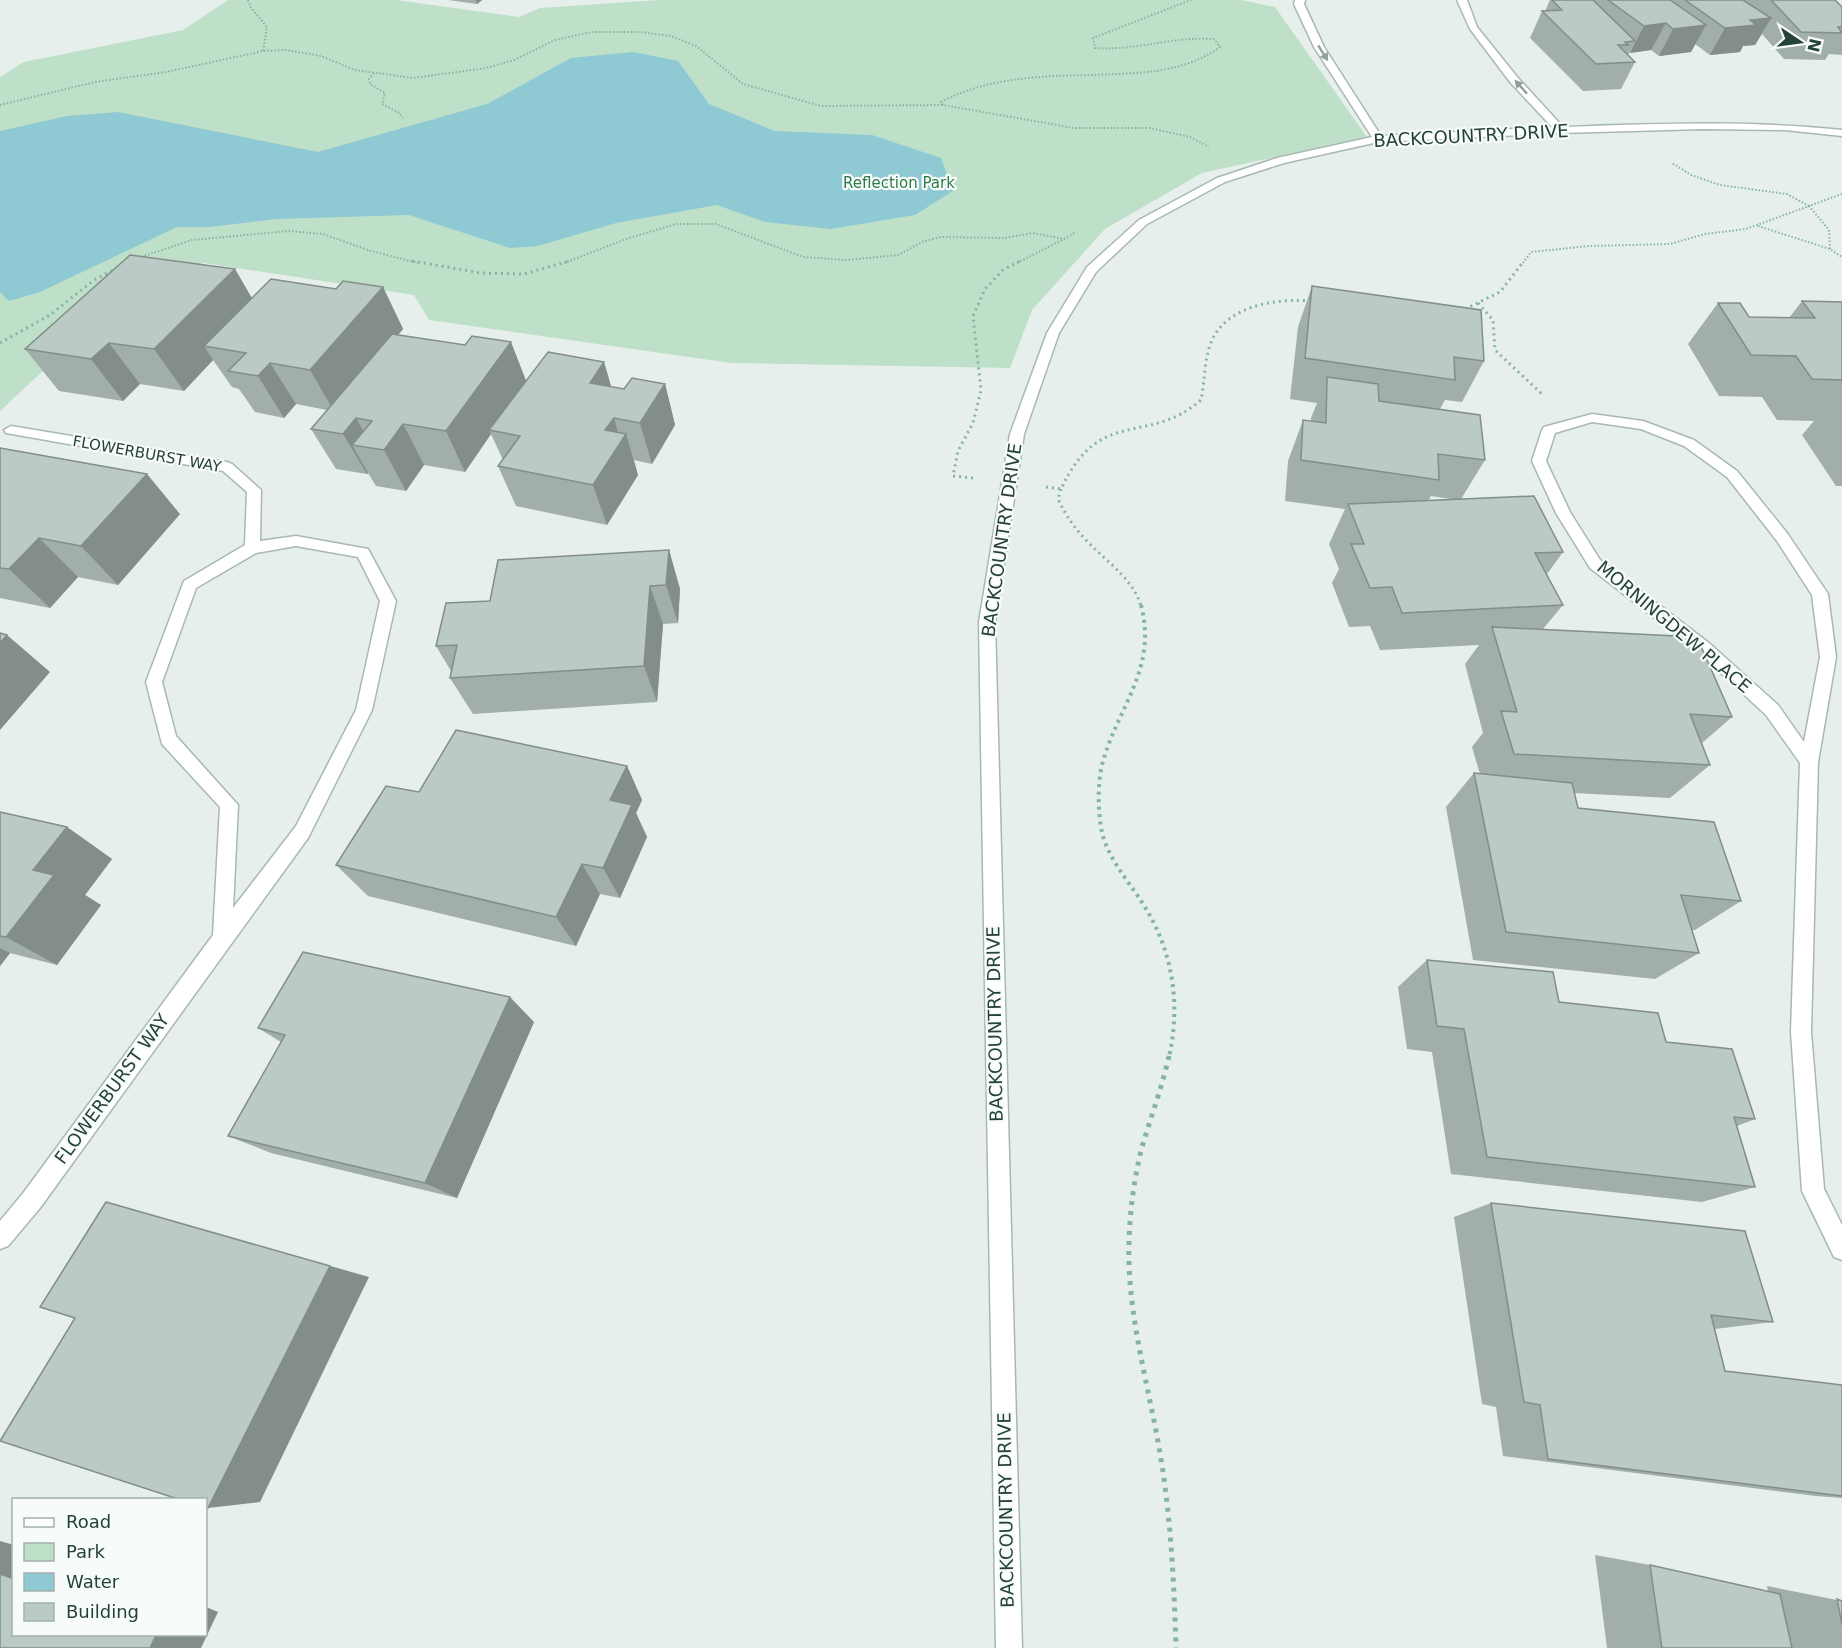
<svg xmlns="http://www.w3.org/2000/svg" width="1842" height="1648" font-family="'DejaVu Sans',sans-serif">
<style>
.green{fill:#bfe0c8}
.water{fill:#8ec9d4}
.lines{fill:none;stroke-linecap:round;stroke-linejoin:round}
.minor-casing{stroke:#a8b8b2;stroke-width:3}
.path-far3{stroke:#86b3a5;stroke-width:2;stroke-dasharray:1.5 2;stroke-linecap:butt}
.path-far2{stroke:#86b3a5;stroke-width:3;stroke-dasharray:2 4;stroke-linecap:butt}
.path-far1{stroke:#86b3a5;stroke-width:4;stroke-dasharray:3 4.5;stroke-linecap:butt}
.path{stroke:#86b3a5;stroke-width:5;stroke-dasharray:4 6;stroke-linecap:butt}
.minor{fill:#fff;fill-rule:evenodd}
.wall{fill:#a1aea9;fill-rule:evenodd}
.shaded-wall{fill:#838d89}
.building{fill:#bbcac4;stroke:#838d89;stroke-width:1.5}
.oneway{fill:#92a09c}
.labels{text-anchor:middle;stroke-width:4.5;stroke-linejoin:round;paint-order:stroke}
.far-park-label{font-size:15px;fill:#2d7a4b;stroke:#f7fbf9}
.far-street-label{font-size:15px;fill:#24423a;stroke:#f7fbf9}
.street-label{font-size:18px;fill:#24423a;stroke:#f7fbf9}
</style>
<rect width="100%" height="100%" fill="#e6efeb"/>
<path class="green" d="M228 0H396L519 17 540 8 659 0H1241L1275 7 1367 137 1202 173 1105 229 1032 310 1010 368 731 363 429 320 414 295 204 263 140 280 0 411V77L24 62 183 30Z"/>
<path class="water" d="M633 52 678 61 709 104 775 131 872 135 941 158 953 191 915 215 831 229 765 222 717 205 616 223 538 246 510 248 409 215 277 219 209 227H177L40 292 9 301 0 292V131L67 116 118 112 318 152 487 104 571 58Z"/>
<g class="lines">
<defs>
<g id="minor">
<path d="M1295 0H1305L1304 4 1324 47 1381 136 1552 127 1510 82 1470 29 1457 0H1467L1477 27 1518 78 1563 127C1656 124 1749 120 1842 130V136L1785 130 1703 129 1560 133 1378 142 1284 163 1225 182 1147 224 1096 272 1059 333 1024 434 995 622 1022 1648H996L979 622 1010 434 1047 333 1087 267 1139 220 1217 178 1277 158 1372 137 1314 47 1294 4Z"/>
<path d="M1592 414 1643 421 1694 440 1737 471 1787 533 1828 594 1836 657 1818 762 1811 1032 1824 1189 1842 1225V1260L1834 1257 1802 1191 1791 1032 1800 763 1766 715 1697 651 1590 568 1556 513 1532 461 1542 430 1544 427ZM1592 422 1641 429 1684 446 1727 477 1777 541 1812 595 1820 657 1804 742 1778 705 1709 643 1600 560 1570 512 1546 461 1555 433Z"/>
<path d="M11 426 227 462 232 464 261 490 260 541 296 536 368 549 396 601 372 710 308 838 40 1208 8 1246 0 1249V1221L24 1192 213 935 220 807 162 744 146 682 184 581 245 545 247 492 223 471 6 433 4 430ZM296 546 358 557 380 601 356 710 296 826 233 908 238 805 176 736 162 682 196 588 256 553Z"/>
</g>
</defs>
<use href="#minor" class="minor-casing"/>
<g class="path-far3">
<path d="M248 0 251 8 267 27 263 51"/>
<path d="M374 73 369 79 370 84 385 93 382 104 398 112 403 118"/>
<path d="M0 105 95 82 166 72 263 51 286 50 321 56 355 70 413 78 486 68 514 60 555 40 592 32H640L671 36 696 46 743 84 821 106 943 105 1074 128H1150L1190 137 1209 147"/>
<path d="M943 105 941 102C989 77 1040 76 1093 75 1138 73 1182 74 1220 47L1214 39C1174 36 1135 51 1095 48L1093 38 1191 0"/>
<path d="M1758 226 1830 249 1842 257"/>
<path d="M1830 249 1829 230 1809 206 1842 194"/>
<path d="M138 258 192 240 289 231 323 234 371 251 418 263"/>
<path d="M564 263 629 238 676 224H716L803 257 847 260 898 255 922 242 940 237 1004 238 1033 233 1064 239 1076 232"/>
<path d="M1017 263 1064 239"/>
<path d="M1523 263 1531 252 1589 246 1670 244 1705 234 1746 229 1809 206 1787 194 1720 185 1691 175 1672 163"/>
</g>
<g class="path-far2">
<path d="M412 261 481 273 524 274 569 261"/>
<path d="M1478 303 1493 320 1495 350 1544 396"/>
<path d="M1465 309 1500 292 1524 261"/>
<path d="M0 343 50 315 94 280 115 269"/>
<path d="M973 478 953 476 958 451 973 423 981 390 973 316 985 289 1003 270 1020 261"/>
<path d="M1046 487 1061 489C1100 405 1147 447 1201 400 1205 381 1204 358 1212 340 1228 305 1278 298 1311 301"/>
<path d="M1061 489 1058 499C1065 514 1073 526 1084 538 1103 559 1133 578 1141 606"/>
</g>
<path class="path-far1" d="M1141 605C1158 670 1117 707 1102 765 1098 783 1098 802 1100 820 1103 854 1126 877 1143 904 1173 951 1181 1004 1169 1057"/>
<path class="path" d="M1169 1056C1162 1087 1151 1117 1142 1147 1134 1178 1130 1210 1129 1242 1127 1315 1148 1382 1160 1453 1171 1517 1174 1583 1176 1648"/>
<use href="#minor" class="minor"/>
</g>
<g class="wall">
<path d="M448 0H482L477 4Z"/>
<path d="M1550 0H1835L1842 7V55L1829 54 1825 60 1784 59 1762 34 1755 45 1743 46 1740 52 1710 55 1695 44 1691 52 1659 56 1651 50 1629 53 1628 55 1635 62 1621 89 1583 91 1530 38 1542 11H1545Z"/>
<path d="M235 269 252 298 336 289 383 287 403 329 398 335 526 381 604 362 611 387 624 389 665 384 675 425 652 464 634 460 638 475 607 525 516 506 498 466 503 460 491 434 465 472 424 465 406 491 376 486 368 473 367 474 336 469 311 429 327 410 296 404 284 418 255 412 239 389 232 387 213 360 184 391 140 384 123 401 59 391 25 349Z"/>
<path d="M1312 286 1484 361 1462 402 1445 400 1440 409 1485 460 1461 499 1563 552 1547 574 1563 605 1543 629 1732 717 1702 743 1710 765 1670 798 1574 793 1578 808 1741 901 1695 930H1692L1699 953 1655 979 1473 960 1446 807 1474 773 1480 774 1472 747 1483 733 1465 664 1479 645 1380 650 1370 626 1349 627 1332 583 1339 569 1329 544 1345 509 1285 501 1288 461 1303 420 1311 421V418L1317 403 1290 399 1298 327ZM1431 496 1457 500 1428 501Z"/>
<path d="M1802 301 1842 302V486H1836L1802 435 1814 421 1777 420 1762 397 1719 396 1688 344 1718 303 1749 317 1789 318Z"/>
<path d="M0 449 180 514 118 585 78 577 50 608 0 598Z"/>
<path d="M669 550 680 589 678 623 663 624 657 702 473 714 450 678 451 671 436 646 490 601Z"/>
<path d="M627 766 642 800 636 813 647 837 620 898 600 894 576 946 368 896 336 865 419 792Z"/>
<path d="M0 812 67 827 112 859 85 895 101 905 57 965 10 953 0 966Z"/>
<path d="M1427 960 1559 1002 1666 1042 1755 1119 1737 1126 1755 1187 1702 1202 1451 1174 1432 1052 1407 1049 1398 987Z"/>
<path d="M534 1022 457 1198 271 1153 228 1136 281 1042 258 1028Z"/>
<path d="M1491 1203 1773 1322 1715 1329 1725 1371 1842 1385V1498L1816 1496 1503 1456 1496 1407 1482 1404 1454 1217Z"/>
<path d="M1595 1555 1650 1565 1768 1591 1767 1586 1842 1601V1648H1607Z"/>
</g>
<g class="shaded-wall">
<path d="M476 0H482L477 4Z"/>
<path d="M1771 18 1755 45 1743 46 1740 52 1710 55 1725 28 1750 20Z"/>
<path d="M1666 23 1651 50 1630 53 1644 26Z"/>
<path d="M1706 25 1691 52 1659 56 1673 29Z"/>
<path d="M235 269 259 311 204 346 213 360 184 391 154 349Z"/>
<path d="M383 287 403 329 334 411 310 370Z"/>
<path d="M511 342 527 383 489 430 491 434 465 472 446 431Z"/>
<path d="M109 343 140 384 123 401 91 359Z"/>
<path d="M604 362 616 403 590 383Z"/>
<path d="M270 363 296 404 284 418 258 376Z"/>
<path d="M665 384 675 425 652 464 640 423Z"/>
<path d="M356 418 373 448 352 445 368 473 367 474 343 434Z"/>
<path d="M614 418 621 443 626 434 638 475 607 525 593 485 605 430Z"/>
<path d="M403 424 424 465 406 491 384 450Z"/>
<path d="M147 474 180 514 118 585 81 546Z"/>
<path d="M39 538 78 577 50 608 9 569Z"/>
<path d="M669 550 680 589 678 623 666 585Z"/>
<path d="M650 586 663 624 657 702 644 666Z"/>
<path d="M7 635 50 672 0 730V643Z"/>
<path d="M627 766 642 800 636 813 647 837 620 898 603 868 610 800Z"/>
<path d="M67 827 112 859 85 895 101 905 57 965 6 937 33 870Z"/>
<path d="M582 864 600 894 576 946 556 917Z"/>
<path d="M0 948 10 953 0 966Z"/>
<path d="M510 997 534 1022 457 1198 425 1183Z"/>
<path d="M106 1202 369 1277 260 1502 208 1508Z"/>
<path d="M0 1541 14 1545V1579L0 1574Z"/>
<path d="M206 1607 218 1612 201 1648H150L156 1635H206Z"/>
</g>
<g class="building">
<path d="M1552 0H1593L1635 41 1625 42 1628 45H1618L1635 62 1596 64 1542 11 1562 10Z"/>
<path d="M1608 0H1670L1706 25 1673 29 1666 23 1644 26Z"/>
<path d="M1685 0H1743L1771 18 1750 20 1756 25 1725 28Z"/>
<path d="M1771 0H1835L1842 7V27H1838L1842 33 1801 32Z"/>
<path d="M130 255 235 269 154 349 109 343 91 359 25 349Z"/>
<path d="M271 279 336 289 343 281 383 287 310 370 270 363 258 376 228 371 246 353 204 346Z"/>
<path d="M1312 286 1481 310 1484 361 1454 357 1455 380 1305 358Z"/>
<path d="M1802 301 1842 302V380L1812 379 1796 356 1751 355 1718 303H1740L1749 317 1815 318Z"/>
<path d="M392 334 465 345 472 336 511 342 446 431 403 424 384 450 352 445 372 421 356 418 343 434 311 429Z"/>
<path d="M548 352 604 362 590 383 624 389 632 378 665 384 640 423 614 418 605 430 626 434 593 485 498 466 520 436 489 430Z"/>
<path d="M1327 377 1378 384 1379 401 1480 415 1485 460 1438 454 1439 480 1301 460 1303 420 1326 423Z"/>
<path d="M0 448 147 474 81 546 39 538 9 569 0 568Z"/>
<path d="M1534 496 1563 552 1535 553 1563 605 1402 613 1392 587 1370 588 1351 544H1364L1348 504Z"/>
<path d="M669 550 666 585 650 586 644 666 450 678 457 645 436 646 446 603 490 601 498 560Z"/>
<path d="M1492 627 1697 637 1732 717 1690 714 1710 765 1514 754 1501 711 1517 712Z"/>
<path d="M0 633 7 635 0 643Z"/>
<path d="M456 730 627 766 610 800 632 805 603 868 582 864 556 917 336 865 386 786 419 792Z"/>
<path d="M1474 773 1572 783 1578 808 1714 822 1741 901 1681 895 1699 953 1506 932Z"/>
<path d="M0 812 67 827 33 870 54 875 6 937 0 936Z"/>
<path d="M303 952 510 997 425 1183 228 1136 285 1035 258 1028Z"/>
<path d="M1427 960 1553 972 1559 1002 1658 1013 1666 1042 1732 1049 1755 1119 1734 1117 1755 1187 1487 1157 1464 1029 1437 1026Z"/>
<path d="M106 1202 330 1266 208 1508H206V1500H181L0 1441 75 1318 40 1307Z"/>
<path d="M1491 1203 1745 1231 1773 1322 1711 1315 1725 1371 1842 1385V1496L1548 1459 1540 1405 1524 1402Z"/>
<path d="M1650 1565 1780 1594 1792 1648H1662Z"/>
<path d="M0 1574 14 1579V1635H156L150 1648H0Z"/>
<path d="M1837 1599 1842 1601V1625Z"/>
</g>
<defs><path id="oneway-solid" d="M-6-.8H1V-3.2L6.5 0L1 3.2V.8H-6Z" transform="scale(1.5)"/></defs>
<g class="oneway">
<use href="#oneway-solid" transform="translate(1323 53) rotate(58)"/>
<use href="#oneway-solid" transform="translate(1521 87) rotate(-132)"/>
</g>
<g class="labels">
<g class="far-park-label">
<text x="899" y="188">Reflection Park</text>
</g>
<g class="far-street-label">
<text transform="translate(147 454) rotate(10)" y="5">FLOWERBURST WAY</text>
</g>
<g class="street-label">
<text transform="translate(1471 136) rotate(-3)" y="6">BACKCOUNTRY DRIVE</text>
<text transform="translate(1002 540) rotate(-82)" y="6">BACKCOUNTRY DRIVE</text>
<text transform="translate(1674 627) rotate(40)" y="6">MORNINGDEW PLACE</text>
<text transform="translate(995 1024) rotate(-91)" y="6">BACKCOUNTRY DRIVE</text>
<text transform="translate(112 1089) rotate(-54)" y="6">FLOWERBURST WAY</text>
<text transform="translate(1006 1510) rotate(-91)" y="6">BACKCOUNTRY DRIVE</text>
</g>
</g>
<rect x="12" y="1498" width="195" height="138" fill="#f7fbf9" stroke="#a3b1ad" stroke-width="1.5"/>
<rect x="24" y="1518" width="30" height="9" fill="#ffffff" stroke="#a3b1ad" stroke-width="1.5"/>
<text x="66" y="1528" font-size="18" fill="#24423a">Road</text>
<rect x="24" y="1543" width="30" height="18" fill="#bfe0c8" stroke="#a3b1ad" stroke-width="1.5"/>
<text x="66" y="1558" font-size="18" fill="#24423a">Park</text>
<rect x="24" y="1573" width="30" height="18" fill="#8ec9d4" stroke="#a3b1ad" stroke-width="1.5"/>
<text x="66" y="1588" font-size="18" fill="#24423a">Water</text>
<rect x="24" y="1603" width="30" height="18" fill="#bbcac4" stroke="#a3b1ad" stroke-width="1.5"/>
<text x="66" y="1618" font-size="18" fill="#24423a">Building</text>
<g transform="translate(1800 42) rotate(103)" stroke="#f7fbf9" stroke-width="4.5" paint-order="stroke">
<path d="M0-4.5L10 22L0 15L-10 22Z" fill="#24423a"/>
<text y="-9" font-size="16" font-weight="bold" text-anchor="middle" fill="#24423a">N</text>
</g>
</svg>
